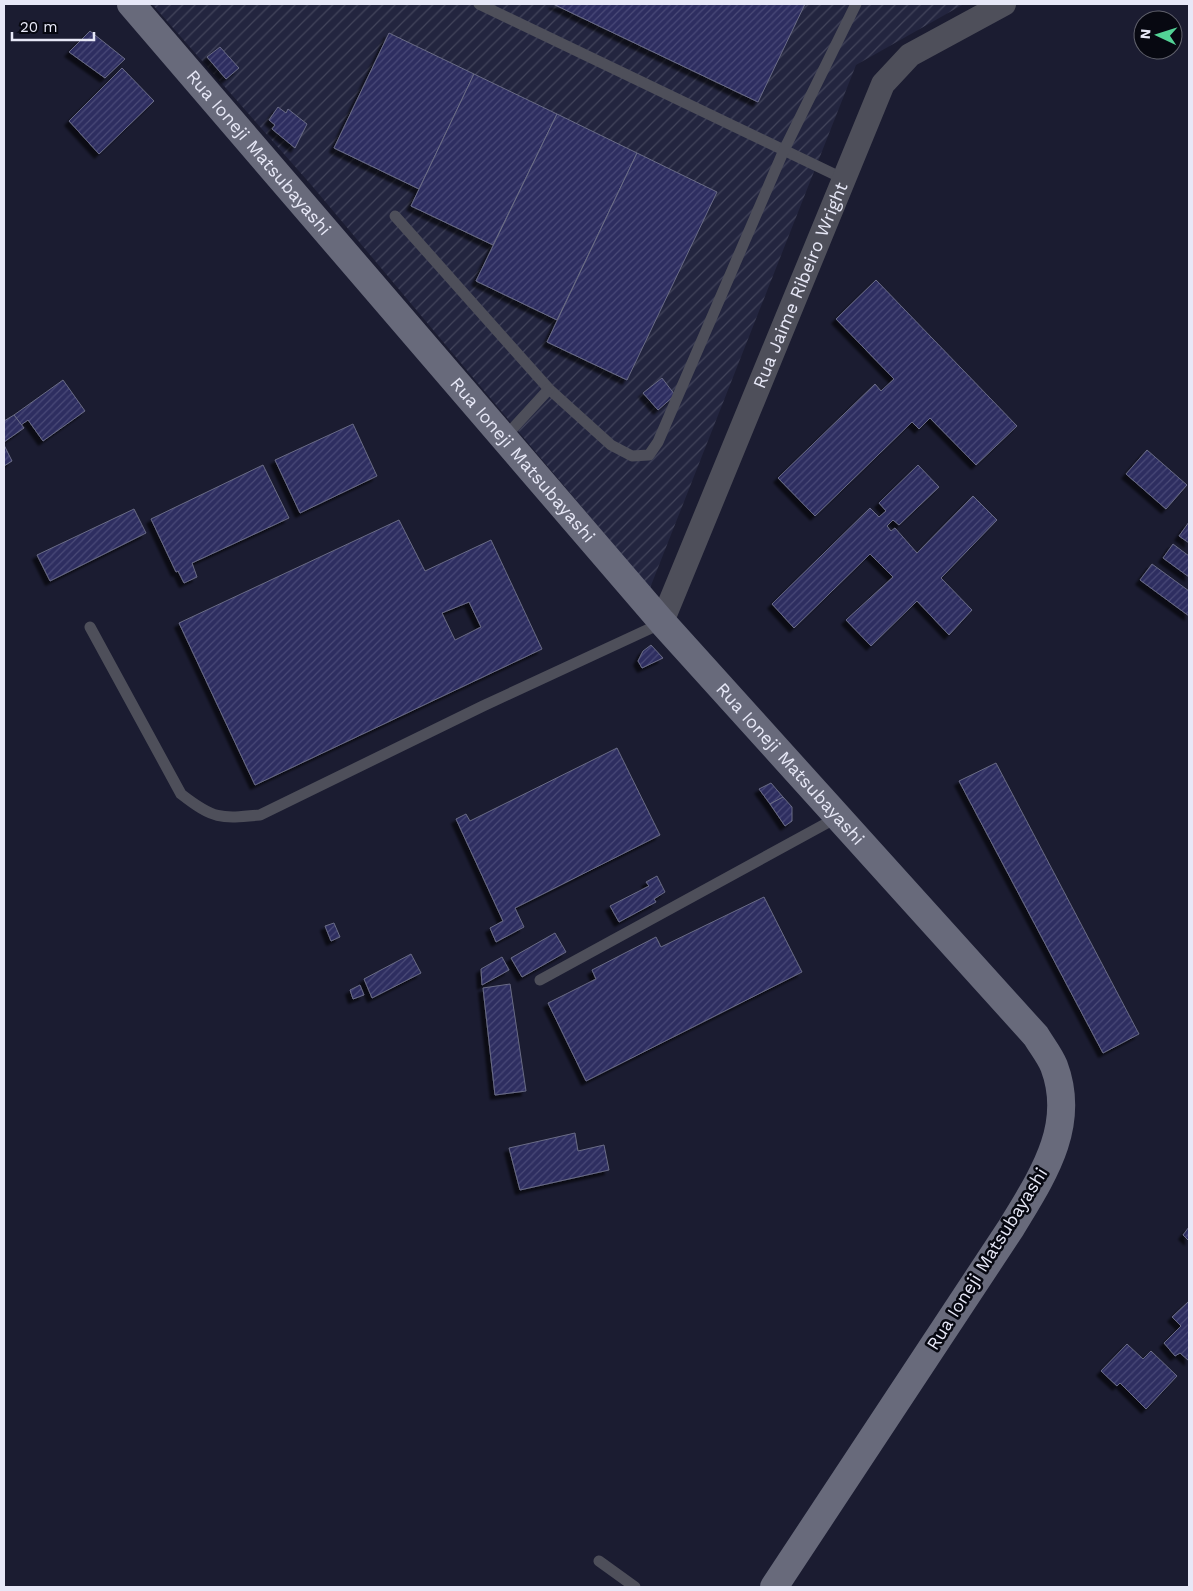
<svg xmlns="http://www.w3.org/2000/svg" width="1193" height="1591" font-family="'Work Sans',sans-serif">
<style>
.industrial{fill:url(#industrial-furrows)}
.building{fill:url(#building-hatch);stroke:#6a6c86;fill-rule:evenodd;filter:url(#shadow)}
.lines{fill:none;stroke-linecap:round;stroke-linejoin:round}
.service{stroke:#4e4f5a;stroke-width:11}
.minor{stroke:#4e4f5a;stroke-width:24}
.secondary{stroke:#686a7b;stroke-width:28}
.labels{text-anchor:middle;stroke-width:5;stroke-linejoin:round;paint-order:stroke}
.street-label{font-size:18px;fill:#e7e8f7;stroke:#070811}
</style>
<defs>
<pattern id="industrial-furrows" width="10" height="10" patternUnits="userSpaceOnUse" patternTransform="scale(1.25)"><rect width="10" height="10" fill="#23253f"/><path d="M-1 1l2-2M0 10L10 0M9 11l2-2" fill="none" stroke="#43455c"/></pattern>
<pattern id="building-hatch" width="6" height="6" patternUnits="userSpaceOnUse" patternTransform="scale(1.25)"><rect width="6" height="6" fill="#2d2d61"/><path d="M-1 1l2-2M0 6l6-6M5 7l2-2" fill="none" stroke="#4b4b78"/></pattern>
<filter id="shadow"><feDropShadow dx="-4.5" dy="4.5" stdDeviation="1" flood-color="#0009"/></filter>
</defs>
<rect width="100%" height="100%" fill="#1b1c31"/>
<path class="industrial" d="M152 4H964L856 65 650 588 313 187Z"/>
<g class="building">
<path d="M553 4H805L758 102Z"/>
<path d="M90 31 125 59 105 78 69 52Z"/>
<path d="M389 33 474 74 419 189 334 148Z"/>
<path d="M220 47 239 68 226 79 207 57Z"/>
<path d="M122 68 154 101 99 154 69 121Z"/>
<path d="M474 74 557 114 493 245 411 206Z"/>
<path d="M278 107 286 113 288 109 307 124 295 148 272 129 275 125 269 120Z"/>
<path d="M557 114 637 153 557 320 476 281Z"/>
<path d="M637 153 717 192 627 380 547 342Z"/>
<path d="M876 280 1017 426 976 465 930 418 919 429 912 422 815 516 778 478 875 384 881 391 894 379 836 319Z"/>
<path d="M662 378 675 395 658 410 643 393Z"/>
<path d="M63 380 85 411 43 441 28 420 21 425 14 415Z"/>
<path d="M14 415 24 428 4 442V421Z"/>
<path d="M353 424 377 476 300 513 275 460Z"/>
<path d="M4 445 12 461 4 466Z"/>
<path d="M1147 450 1187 485 1166 509 1126 474Z"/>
<path d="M263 465 289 518 192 563 197 577 184 583 178 571 176 572 151 519Z"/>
<path d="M918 465 939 487 899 525 893 520 887 526 891 531 895 528 917 553 973 496 997 520 941 578 972 610 949 635 917 601 871 646 846 620 893 577 870 554 794 628 772 604 870 508 879 517 886 511 879 503Z"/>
<path d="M134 509 146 533 50 581 37 555Z"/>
<path d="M399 520 425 571 491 540 542 649 255 785 179 623ZM469 602 481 627 455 640 442 613Z"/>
<path d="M1189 522V543L1179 536Z"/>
<path d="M1173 544 1189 556V577L1163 558Z"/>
<path d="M1152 564 1189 591V616L1140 580Z"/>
<path d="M651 645 663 658 642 668 638 661 643 651Z"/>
<path d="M617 748 660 835 515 908 524 927 496 942 490 928 503 921 456 819 466 814 470 821Z"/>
<path d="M996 763 1139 1034 1103 1053 959 781Z"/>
<path d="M771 783 783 797 770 804 759 789Z"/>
<path d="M783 797 792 807V821L785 826 770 804Z"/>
<path d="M657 876 665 892 654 899 656 902 619 922 610 906 649 886 646 882Z"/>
<path d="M764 897 802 972 586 1081 548 1003 596 979 592 970 656 937 661 947Z"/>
<path d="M334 923 340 937 331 941 325 926Z"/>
<path d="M555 933 566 952 522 977 511 958Z"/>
<path d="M411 954 421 973 372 998 364 979Z"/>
<path d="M502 957 509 970 482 985 481 969Z"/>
<path d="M510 984 526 1091 495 1095 483 988Z"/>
<path d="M360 985 364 995 353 999 350 990Z"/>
<path d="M575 1133 578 1151 604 1145 609 1170 520 1190 509 1148Z"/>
<path d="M1189 1227V1241L1183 1235Z"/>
<path d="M1189 1301V1361L1180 1353 1175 1356 1164 1343 1181 1326 1172 1317Z"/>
<path d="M1127 1344 1143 1359 1151 1351 1177 1376 1146 1409 1120 1383 1117 1386 1101 1371Z"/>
</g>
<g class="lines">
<g class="service">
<path d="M479 4 842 178"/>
<path d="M395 216 549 389 611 445 632 456 649 455 658 442 784 150 856 4"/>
<path d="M504 438 549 389"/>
<path d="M90 627 181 794C213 819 220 819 260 815L483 706 662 623"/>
<path d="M540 980 838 817"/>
<path d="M599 1561 635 1587"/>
</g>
<path class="minor" id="s1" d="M662 622 883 84 910 55 1004 4"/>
<path class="secondary" id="s2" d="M131 4 662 622 1036 1036C1042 1046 1050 1056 1054 1066 1077 1127 1041 1178 1011 1228L774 1587"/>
</g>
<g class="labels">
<g class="street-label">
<text dy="6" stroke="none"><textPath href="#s2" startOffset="196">Rua Ioneji Matsubayashi</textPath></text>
<text dy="6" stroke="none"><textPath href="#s1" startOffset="364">Rua Jaime Ribeiro Wright</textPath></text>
<text dy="6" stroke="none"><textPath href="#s2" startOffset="601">Rua Ioneji Matsubayashi</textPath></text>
<text dy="6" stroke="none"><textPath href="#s2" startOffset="1006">Rua Ioneji Matsubayashi</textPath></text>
<text transform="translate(987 1259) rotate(-58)" y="6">Rua Ioneji Matsubayashi</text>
</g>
</g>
<rect width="1193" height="1591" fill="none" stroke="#e7e8f7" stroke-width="10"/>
<g transform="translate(1158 35) rotate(274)"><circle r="24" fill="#070811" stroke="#61626d"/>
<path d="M0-4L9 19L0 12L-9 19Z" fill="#53d396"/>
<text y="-8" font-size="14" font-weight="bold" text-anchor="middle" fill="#e7e8f7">N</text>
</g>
<path d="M12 32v8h82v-8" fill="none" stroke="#e7e8f7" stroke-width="2.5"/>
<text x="20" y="32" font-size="15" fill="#e7e8f7" stroke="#070811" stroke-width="4" paint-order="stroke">20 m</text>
</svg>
